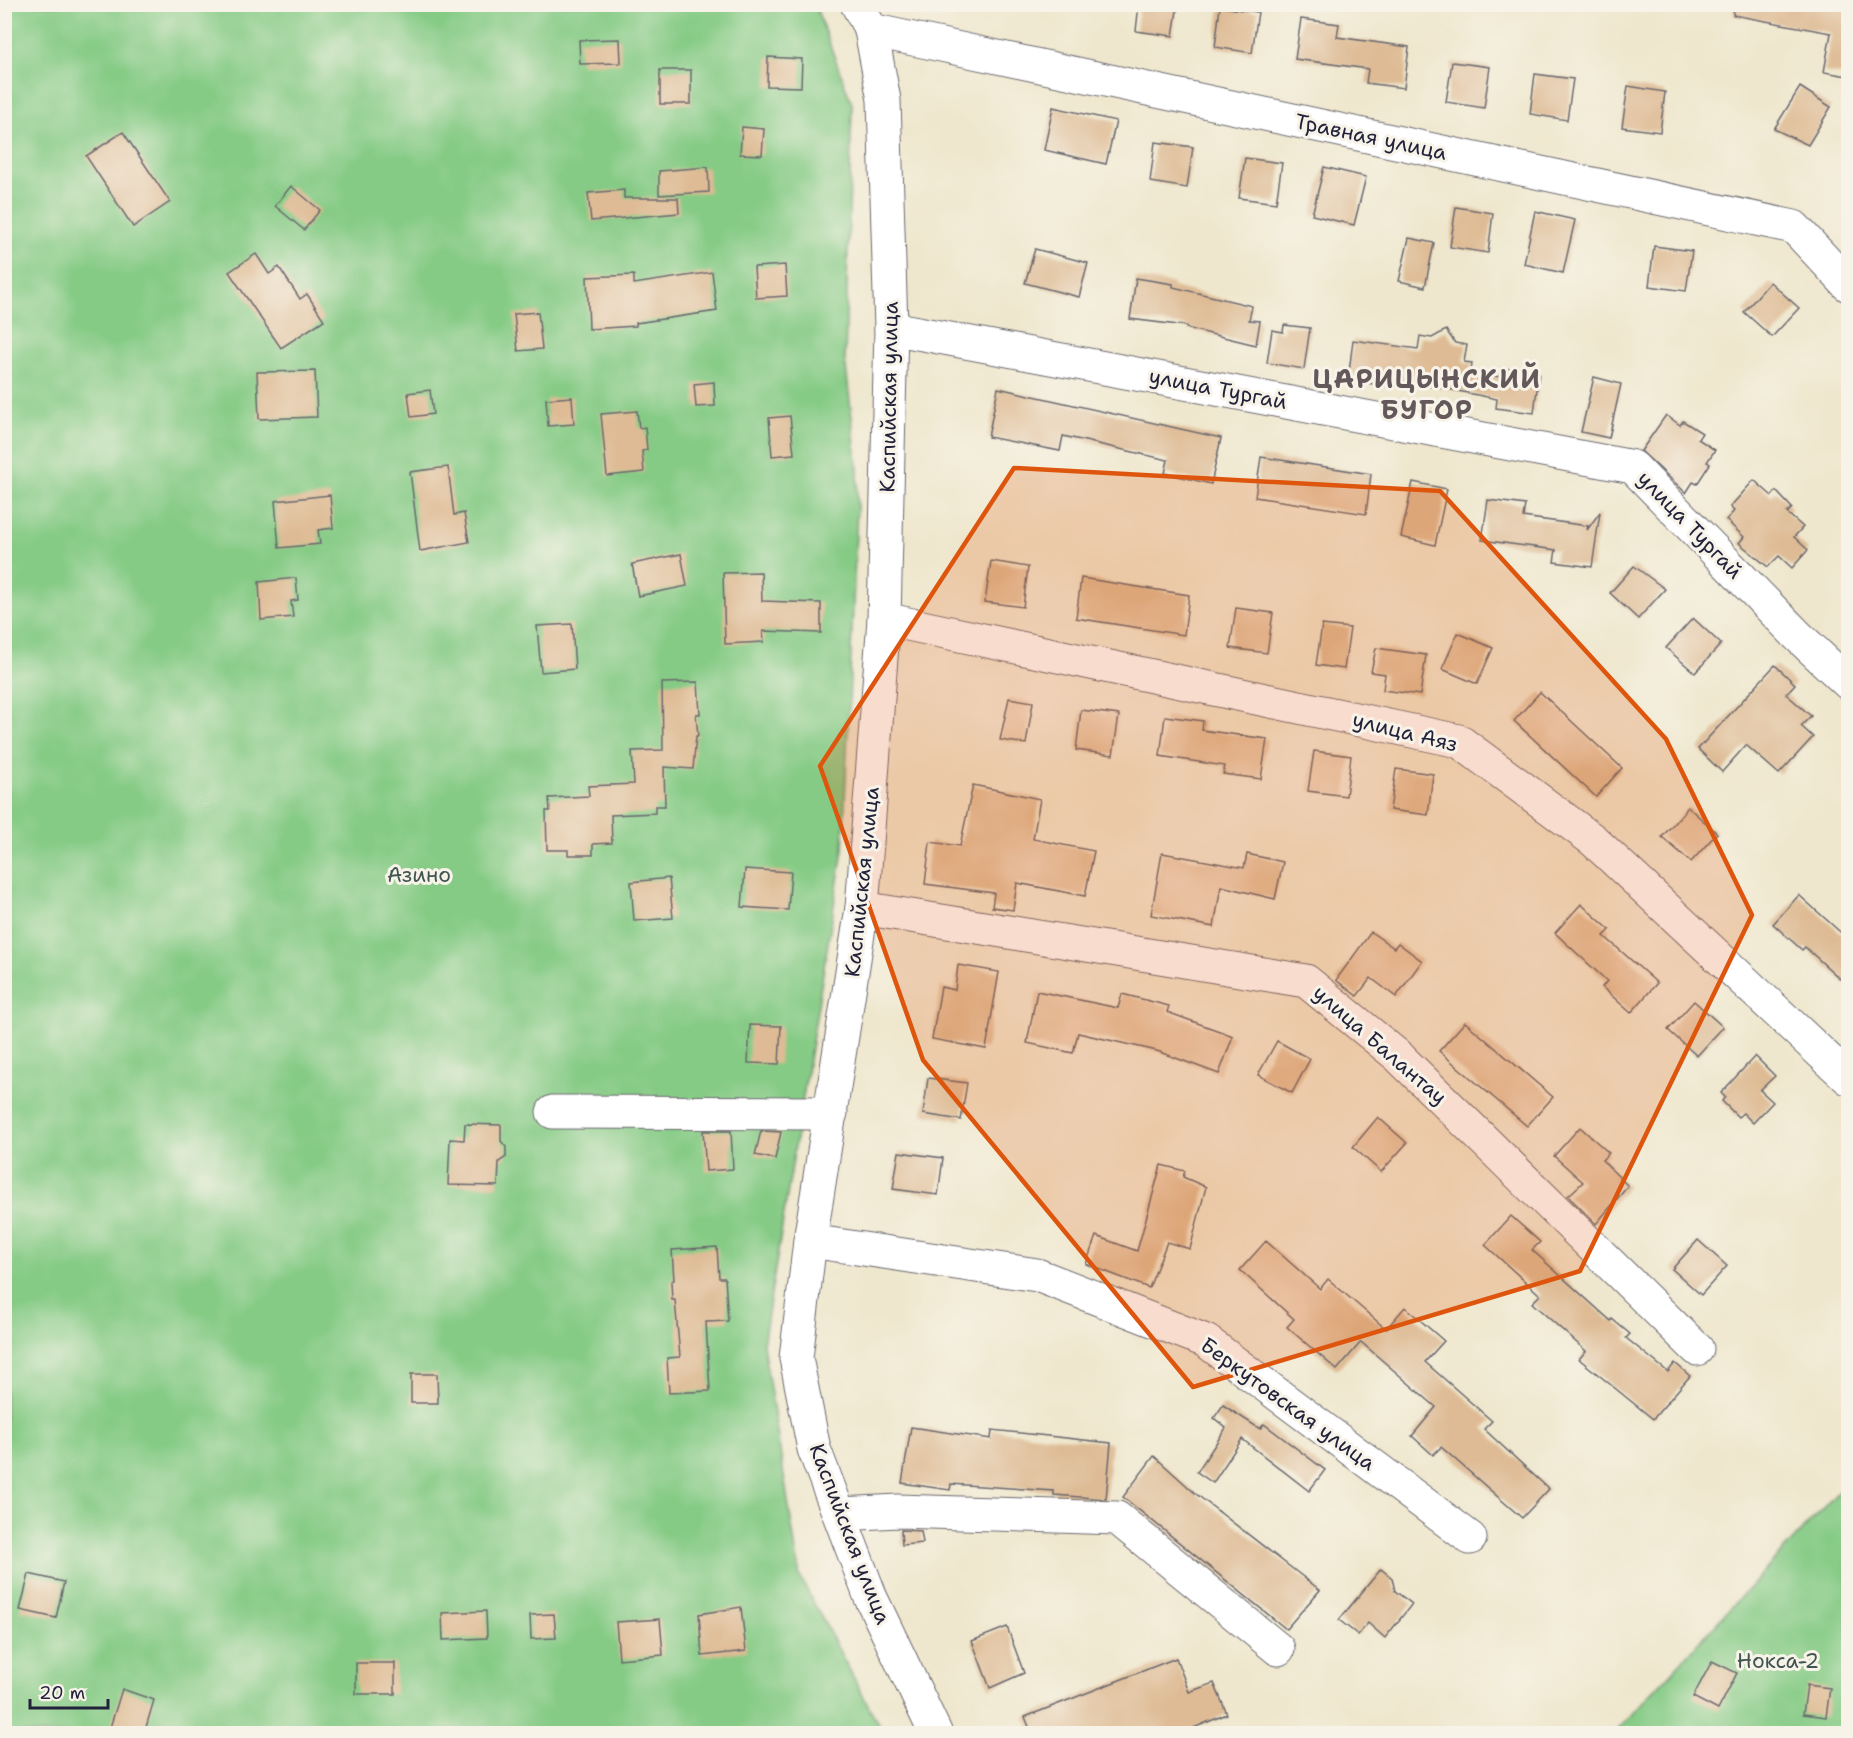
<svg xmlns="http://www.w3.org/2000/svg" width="1853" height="1738" font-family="'Shantell Sans',sans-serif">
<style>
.green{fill:#85cb85;stroke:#547660;stroke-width:1.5}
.building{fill:#debb94}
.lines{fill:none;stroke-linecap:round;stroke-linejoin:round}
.minor-casing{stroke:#6a676e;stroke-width:35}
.minor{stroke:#fff;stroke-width:33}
.marked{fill:#de560e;fill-opacity:0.2;stroke:#de560e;stroke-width:4.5;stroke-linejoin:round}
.labels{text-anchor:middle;stroke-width:6;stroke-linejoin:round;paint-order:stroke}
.street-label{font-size:21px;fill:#22223b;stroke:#f7f3e8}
.park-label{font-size:21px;fill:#405551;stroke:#f7f3e8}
.district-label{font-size:27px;font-weight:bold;letter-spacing:1.5px;fill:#64585a;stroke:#f7f3e8}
</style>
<rect width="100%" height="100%" fill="#f7f3e8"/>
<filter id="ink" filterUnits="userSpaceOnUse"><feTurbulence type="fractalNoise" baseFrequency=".0167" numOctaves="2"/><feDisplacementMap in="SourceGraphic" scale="12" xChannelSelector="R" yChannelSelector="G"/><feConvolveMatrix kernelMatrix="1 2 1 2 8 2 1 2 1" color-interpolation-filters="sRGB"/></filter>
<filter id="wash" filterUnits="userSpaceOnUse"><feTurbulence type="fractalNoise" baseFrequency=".008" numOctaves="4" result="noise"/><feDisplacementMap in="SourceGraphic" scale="24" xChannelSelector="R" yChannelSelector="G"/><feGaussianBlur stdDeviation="1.35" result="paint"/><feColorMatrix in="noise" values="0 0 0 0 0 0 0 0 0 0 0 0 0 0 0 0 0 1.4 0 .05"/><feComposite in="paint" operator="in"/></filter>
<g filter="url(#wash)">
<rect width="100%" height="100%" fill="#efe7cd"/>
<g class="green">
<path d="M5 5H815L852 104 845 358 858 471 857 506 843 850 763 1344 800 1577 883 1733 5 1734Z"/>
<path d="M1848 1481V1733H1615Z"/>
</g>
<g id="blocks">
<g class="building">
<path d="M1139 4H1178L1173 36 1136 31Z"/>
<path d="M1734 4H1848V76L1824 72 1831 33 1733 15Z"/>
<path d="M1220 7 1258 12 1252 53 1215 47Z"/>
<path d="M1301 19 1339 24 1337 37 1409 47 1404 88 1366 83 1368 69 1295 59Z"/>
<path d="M620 39 621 63 580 64 579 40Z"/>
<path d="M768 57 802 59 801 87 767 86Z"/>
<path d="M1452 62 1490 67 1484 108 1446 102Z"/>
<rect x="660" y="70" width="31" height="34"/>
<path d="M1535 74 1573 79 1567 120 1530 114Z"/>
<path d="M1628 86 1665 92 1660 132 1622 127Z"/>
<path d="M1800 87 1831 107 1808 145 1774 129Z"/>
<path d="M1053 107 1116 121 1106 164 1044 150Z"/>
<path d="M742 127 764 129 762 155 740 154Z"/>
<path d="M123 132 170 202 133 227 86 156Z"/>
<path d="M1155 142 1193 147 1187 188 1150 182Z"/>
<path d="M1245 158 1282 163 1276 203 1239 198Z"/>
<path d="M708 167 709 192 659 195V171Z"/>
<path d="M1324 167 1366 177 1354 225 1312 215Z"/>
<path d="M291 186 320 210 304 230 275 206Z"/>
<path d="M624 190V198H678L679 213 591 221 588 193Z"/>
<path d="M1456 207 1493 213 1488 253 1450 247Z"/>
<path d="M1535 211 1575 220 1563 273 1524 264Z"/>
<path d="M1409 238 1434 243 1425 287 1399 281Z"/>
<path d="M1654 246 1692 251 1686 291 1649 286Z"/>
<path d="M1035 249 1088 263 1079 297 1025 283Z"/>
<path d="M256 254 269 274 279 267 300 299 307 294 324 320 281 348 229 272Z"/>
<path d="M785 265 787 296 756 298 754 267Z"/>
<path d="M712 272 717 311 636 323V326L589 329 587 277 634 275V284Z"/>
<path d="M1136 278 1173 284V287L1252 306 1249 320 1260 321 1256 345 1186 328V326L1130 319Z"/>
<path d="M1770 282 1799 308 1772 337 1744 312Z"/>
<path d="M538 312 542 349 518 351 514 314Z"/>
<path d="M1284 325 1310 328 1304 369 1267 363 1272 330 1283 332Z"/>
<path d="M1446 330 1455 343 1467 345 1464 362 1472 363 1471 372 1499 377 1501 368 1539 373 1534 413 1496 408 1497 399 1448 389 1386 379 1385 386 1348 380 1353 340 1418 349 1420 336 1432 338Z"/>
<path d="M315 371 317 417 259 419 257 372Z"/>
<path d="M1594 377 1621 384 1609 438 1581 432Z"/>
<path d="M714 382 715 406 696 407 694 384Z"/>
<path d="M998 388 1221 438 1211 484 1165 473 1168 460 1063 436 1060 451 988 437Z"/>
<path d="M430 390 433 414 411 417 408 393Z"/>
<path d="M572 397 574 424 548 426 546 399Z"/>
<path d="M637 411 639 428 645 427 647 450 642 451 644 472 607 476 601 414Z"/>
<path d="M1666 415 1680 425 1683 421 1702 433 1698 439 1715 450 1707 462 1710 464 1697 484 1693 482 1686 493 1641 451Z"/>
<path d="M790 416 794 454 772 456 769 418Z"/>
<path d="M1261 457 1371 474 1366 514 1255 497Z"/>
<path d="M448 467 454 515 464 513 469 542 420 551 410 472Z"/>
<path d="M1754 480 1772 496 1776 491 1792 508 1787 513 1803 527 1794 537 1808 550 1792 568 1779 556 1768 567 1739 543 1744 537 1726 520 1734 511 1730 507Z"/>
<path d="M1413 482 1447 489 1435 545 1401 537Z"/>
<path d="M330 495 333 528 318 530 320 544 279 548 275 501Z"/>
<path d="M1488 500 1525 505 1523 517 1588 526 1587 530 1600 512 1592 567 1554 562 1556 550 1482 540Z"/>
<path d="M681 554 687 586 638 596 632 564Z"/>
<path d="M991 561 1028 567 1023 607 985 602Z"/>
<path d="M1634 566 1665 589 1638 619 1610 593Z"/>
<path d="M761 572 762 601 821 603V633L763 631 764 642 725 644 723 573Z"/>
<path d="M296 578 298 600 291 601 293 617 261 620 259 582Z"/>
<path d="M1081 578 1189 595 1184 635 1076 618Z"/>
<path d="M1236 608 1273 613 1267 653 1230 648Z"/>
<path d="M1693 618 1721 644 1695 673 1666 648Z"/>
<path d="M572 624 575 669 541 672 537 626Z"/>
<path d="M1322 625 1350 628 1344 669 1316 665Z"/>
<path d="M1458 633 1493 648 1477 684 1442 669Z"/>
<path d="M1376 648 1426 655 1420 695 1383 690 1385 674 1371 672Z"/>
<path d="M1775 665 1795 684 1786 694 1811 716 1801 726 1813 737 1779 774 1746 745 1722 772 1698 749Z"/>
<path d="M698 682 700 714H696L698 736H696L693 769 664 767 665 806H655V813L611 815 612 843 593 844V855H568V850H547L546 811H550L549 798 589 796 588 786 634 784 632 751 663 750 662 683Z"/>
<path d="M1540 692 1622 768 1596 797 1514 721Z"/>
<path d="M1009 698 1033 702 1026 744 1000 740Z"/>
<path d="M1081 710 1119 715 1113 755 1076 750Z"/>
<path d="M1165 716 1203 721 1202 730 1267 739 1261 779 1223 774 1225 766 1160 756Z"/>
<path d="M1314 751 1351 756 1346 796 1308 791Z"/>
<path d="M1396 769 1433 774 1428 815 1390 810Z"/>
<path d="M973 785 1040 799 1033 839 1094 851 1085 896 1017 883 1013 910 992 907 994 893 925 884 930 842 960 846Z"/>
<path d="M1688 807 1717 833 1691 862 1662 837Z"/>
<path d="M1162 853 1244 868 1247 854 1283 862 1275 899 1221 886 1214 927 1151 915Z"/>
<path d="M745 869 791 872 788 910 742 907Z"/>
<path d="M669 878 673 918 634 921 631 882Z"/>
<path d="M1799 895 1848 939V986L1805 947 1802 950 1773 924Z"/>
<path d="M1581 904 1610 930 1604 936 1657 983 1631 1013 1602 987 1607 981 1555 933Z"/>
<path d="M1371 932 1394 948 1398 943 1422 961 1396 997 1371 978 1357 996 1336 980Z"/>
<path d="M958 965 999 972 986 1049 932 1039 941 987 955 990Z"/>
<path d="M1037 991 1118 1008 1122 994 1169 1006 1167 1012 1233 1036 1219 1074 1157 1051 1078 1033 1073 1053 1027 1043Z"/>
<path d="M1694 1001 1723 1027 1697 1056 1668 1030Z"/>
<path d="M1465 1022 1553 1097 1527 1126 1439 1051Z"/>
<path d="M750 1025 781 1026 779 1064 748 1063Z"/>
<path d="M1277 1041 1310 1059 1292 1093 1258 1075Z"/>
<path d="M1755 1056 1775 1076 1760 1090 1773 1102 1753 1123 1743 1113 1738 1117 1722 1101 1725 1097 1721 1093Z"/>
<path d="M928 1078 967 1083 961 1120 923 1114Z"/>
<path d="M1378 1117 1407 1143 1381 1172 1353 1147Z"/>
<path d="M465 1124 501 1125V1141L506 1147V1157L499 1162 498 1186 448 1185 450 1139 464 1140Z"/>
<path d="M1580 1127 1609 1153 1602 1160 1628 1186 1596 1224 1568 1196 1583 1182 1554 1156Z"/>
<path d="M703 1131H731L733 1169 706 1171Z"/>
<path d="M761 1131 781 1132 775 1159 755 1155Z"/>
<path d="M899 1152 943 1158 938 1195 893 1189Z"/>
<path d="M1161 1165 1185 1171 1183 1177 1206 1187 1190 1249 1167 1242 1149 1288 1086 1264 1096 1236 1137 1251Z"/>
<path d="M1511 1216 1540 1242 1532 1250 1611 1321 1612 1319 1630 1334 1626 1338 1668 1372 1675 1363 1690 1376 1653 1419 1579 1359 1586 1351 1532 1303 1540 1295 1485 1245Z"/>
<path d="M1698 1240 1727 1266 1701 1295 1672 1269Z"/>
<path d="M1266 1241 1320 1289 1328 1279 1386 1329 1405 1307 1444 1341 1425 1362 1492 1421 1484 1429 1549 1489 1522 1518 1441 1447 1433 1455 1412 1436 1436 1407 1361 1342 1337 1370 1287 1327 1294 1319 1240 1270Z"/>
<path d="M717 1247 719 1278H725L728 1321 706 1322 710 1391 669 1393 667 1358 680 1357 675 1300H672L671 1281 674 1280 672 1250Z"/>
<path d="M411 1374H437L438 1403H411Z"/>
<path d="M1223 1405 1260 1429 1264 1424 1325 1470 1309 1491 1242 1439 1213 1483 1197 1472 1226 1428 1214 1418Z"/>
<path d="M911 1427 991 1439 992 1430 1111 1443 1106 1499 1054 1495V1491L951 1484 950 1490 902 1483Z"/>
<path d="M1154 1456 1196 1494 1320 1590 1286 1629 1123 1497Z"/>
<path d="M901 1530 921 1531 923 1543 902 1545Z"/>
<path d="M1381 1569 1392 1578 1395 1591 1412 1604 1385 1638 1368 1623 1358 1635 1339 1620Z"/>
<path d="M29 1574 64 1582 56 1618 20 1610Z"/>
<path d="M741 1607 746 1651 702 1656 699 1614Z"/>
<path d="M486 1611 487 1638 443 1640 442 1613Z"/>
<path d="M554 1614 556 1638 531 1639 530 1615Z"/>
<path d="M660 1619 663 1655 619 1659 616 1622Z"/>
<path d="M1007 1627 1024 1673 990 1688 972 1641Z"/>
<path d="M1176 1658 1189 1692 1214 1683 1227 1714 1179 1734H1032L1025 1717Z"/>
<path d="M1712 1661 1737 1673 1718 1710 1693 1697Z"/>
<rect x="356" y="1663" width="39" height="31"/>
<path d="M1807 1685 1830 1688 1826 1717 1803 1714Z"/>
<path d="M122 1689 154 1700 144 1734H108Z"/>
</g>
</g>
</g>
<g filter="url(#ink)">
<use href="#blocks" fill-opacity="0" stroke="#6a676e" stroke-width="1.5"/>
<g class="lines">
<defs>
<g id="minor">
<path d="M857 4 871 30 884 100 891 328 884 619 862 908 810 1241 796 1358 814 1449 871 1598 936 1734"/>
<path d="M871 30 1794 227 1848 285"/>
<path d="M891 328 1633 467 1797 635 1848 683"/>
<path d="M884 619 1459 741 1593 840 1848 1078"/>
<path d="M862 908 1306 981 1398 1056 1697 1349"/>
<path d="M553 1112 831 1113"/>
<path d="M810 1241 1037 1275 1206 1341 1470 1538"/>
<path d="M841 1514 898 1511 1117 1518 1278 1649"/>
</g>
</defs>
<use href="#minor" class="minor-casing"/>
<use href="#minor" class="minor"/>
</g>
</g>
<path class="marked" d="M1014 468 1440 491 1666 739 1752 915 1580 1271 1193 1387 923 1060 820 766Z"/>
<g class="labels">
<g class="street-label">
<text transform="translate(1371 137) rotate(12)" y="7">Травная улица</text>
<text transform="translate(1218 389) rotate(11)" y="7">улица Тургай</text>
<text transform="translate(889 397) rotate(-89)" y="7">Каспийская улица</text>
<text transform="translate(1690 525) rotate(46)" y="7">улица Тургай</text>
<text transform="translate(1405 732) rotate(14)" y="7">улица Аяз</text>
<text transform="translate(862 882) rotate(-84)" y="7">Каспийская улица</text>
<text transform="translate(1380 1045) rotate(41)" y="7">улица Балантау</text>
<text transform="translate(1288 1404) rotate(36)" y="7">Беркутовская улица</text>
<text transform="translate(850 1534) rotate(69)" y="7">Каспийская улица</text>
</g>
<g class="park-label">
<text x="419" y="882">Азино</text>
<text x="1778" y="1668">Нокса-2</text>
</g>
<g class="district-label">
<text x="1427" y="388">ЦАРИЦЫНСКИЙ<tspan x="1427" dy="31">БУГОР</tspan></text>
</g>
</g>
<rect width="1853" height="1738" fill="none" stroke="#f7f3e8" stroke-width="24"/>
<path d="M30 1699v9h78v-9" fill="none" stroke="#22223b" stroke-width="3"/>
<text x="39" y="1699" font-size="18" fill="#22223b" stroke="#f7f3e8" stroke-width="4.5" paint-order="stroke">20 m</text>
</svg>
